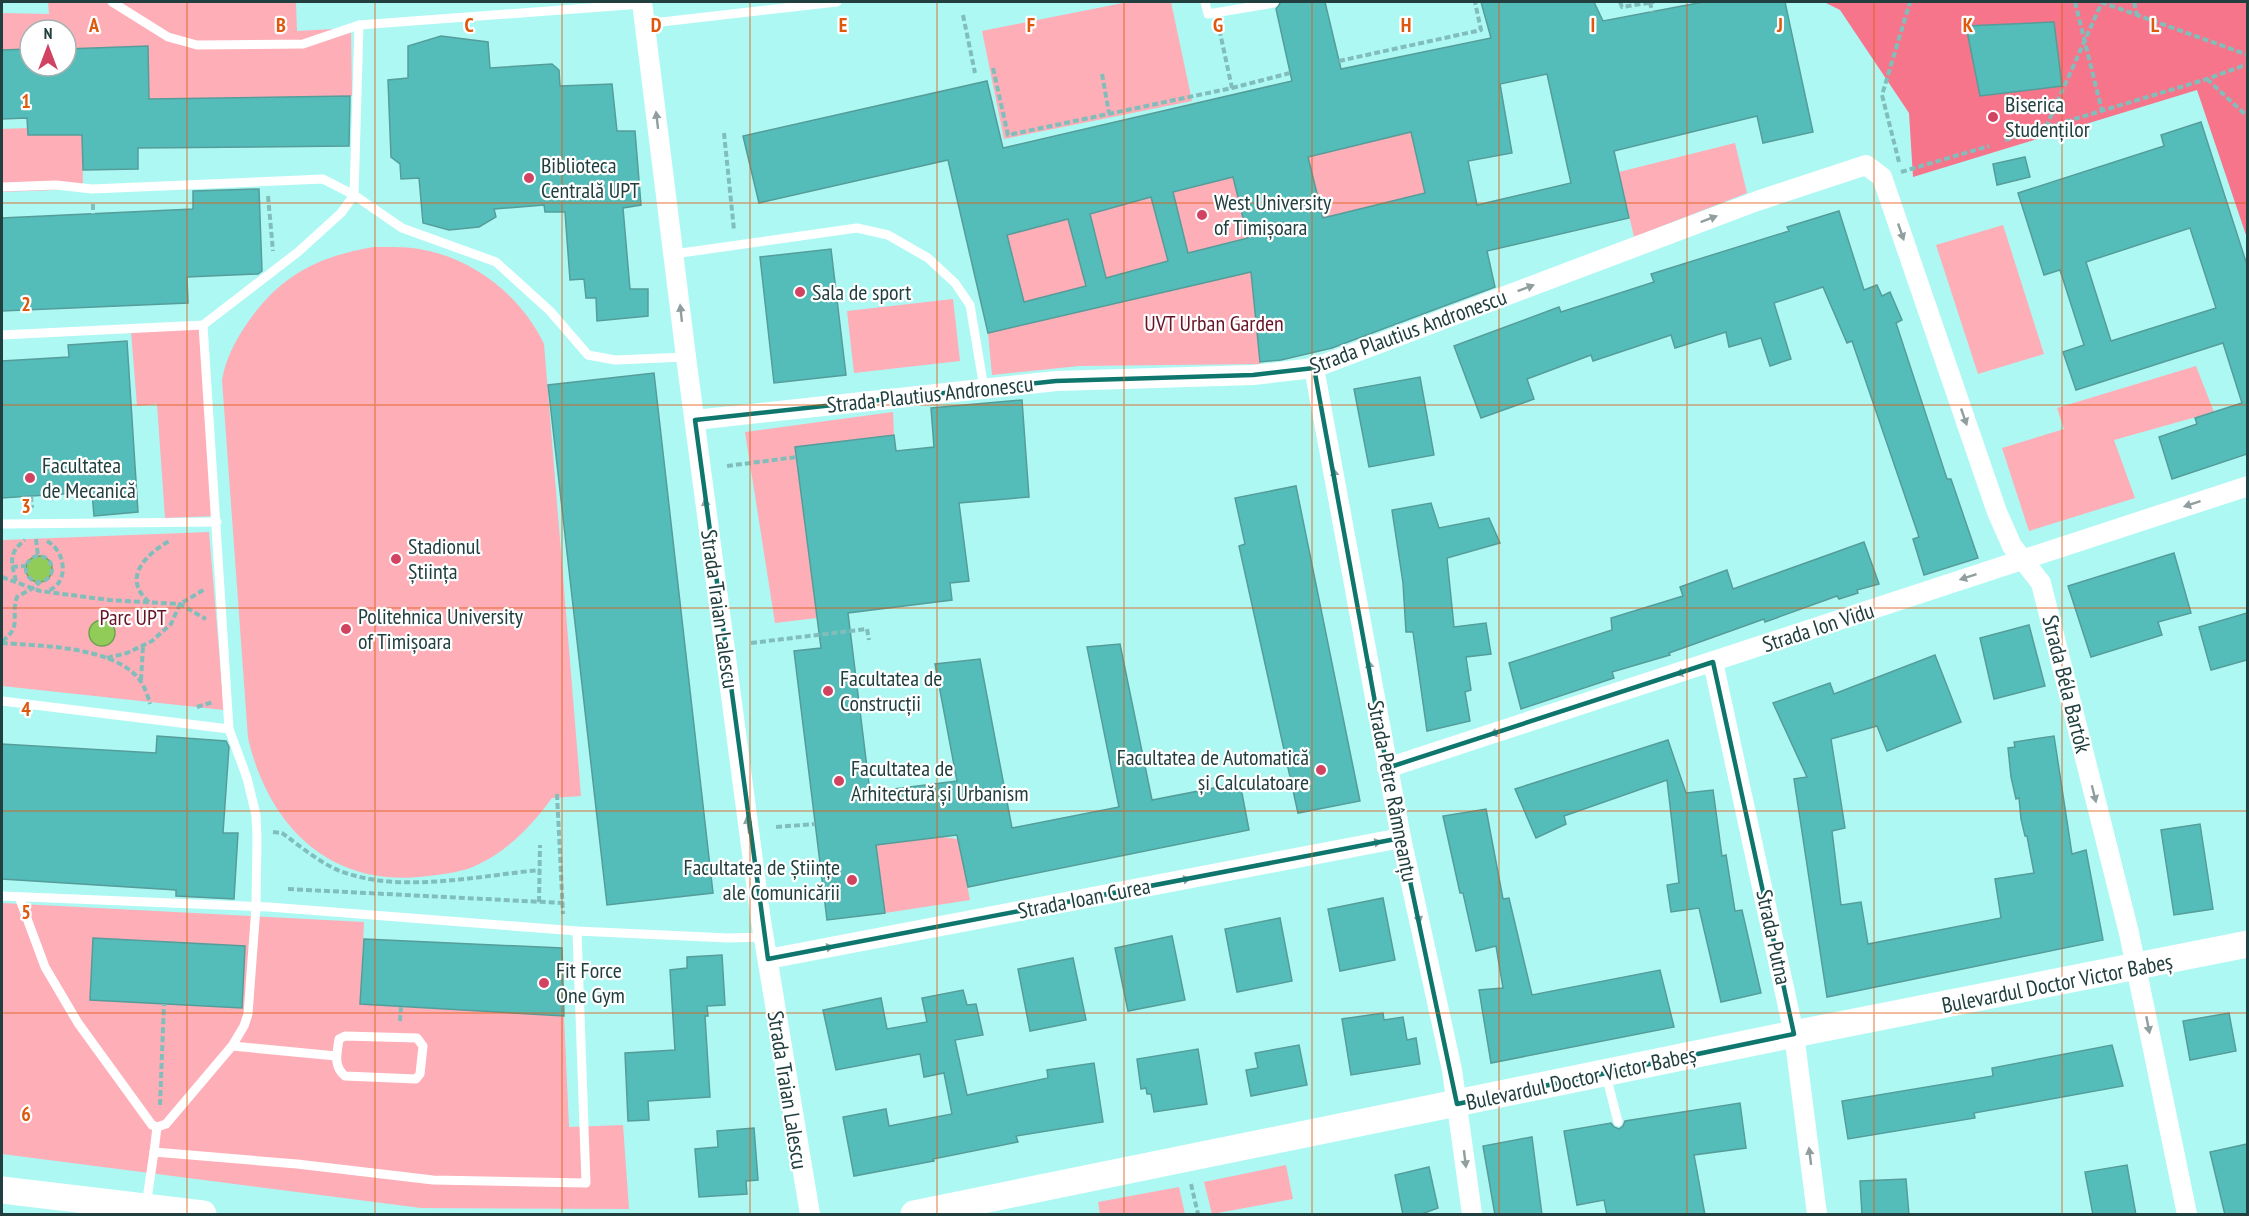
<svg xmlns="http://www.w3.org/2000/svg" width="2249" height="1216" font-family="'PT Sans Narrow',sans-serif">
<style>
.green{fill:#fdaeb7}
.forest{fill:#f6758a}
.water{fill:#91cc59;stroke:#6fa251;stroke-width:1.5}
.building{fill:#55bdb9;stroke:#549d9a;stroke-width:1.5;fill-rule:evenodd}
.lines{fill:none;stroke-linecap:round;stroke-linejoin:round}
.path{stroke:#81bebb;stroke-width:4;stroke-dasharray:6 3;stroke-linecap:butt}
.lane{stroke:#fff;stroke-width:9}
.street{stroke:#fff;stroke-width:20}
.secondary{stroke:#fff;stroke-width:27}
.oneway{fill:#909f9e}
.marked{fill:none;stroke:#0f766e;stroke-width:4.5;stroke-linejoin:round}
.grid{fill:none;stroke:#de580e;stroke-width:1.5;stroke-opacity:0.55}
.poi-dot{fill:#d24362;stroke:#fff;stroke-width:2}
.labels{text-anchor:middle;stroke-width:4.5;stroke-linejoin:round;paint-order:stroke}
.poi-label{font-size:22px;fill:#203f3e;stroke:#fff;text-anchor:start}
.park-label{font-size:22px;fill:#661428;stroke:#fff}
.street-label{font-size:22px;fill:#203f3e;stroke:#fff}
.grid-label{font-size:20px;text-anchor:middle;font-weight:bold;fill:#de580e;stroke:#fff;stroke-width:4.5;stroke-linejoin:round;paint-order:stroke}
</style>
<rect width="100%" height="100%" fill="#aef8f4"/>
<g class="green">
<path d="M48 2H296L297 31 351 28 352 96 149 99 148 46 66 49V30H30V49L2 50V13L49 14Z"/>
<path d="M1128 2H1171L1192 101 1004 139 982 31Z"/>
<path d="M27 128 28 135H82L83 189 2 192V129Z"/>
<path d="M1411 132 1425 193 1323 218 1308 157Z"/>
<path d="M1735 143 1747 193 1634 237 1619 172Z"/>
<path d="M1233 177 1248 238 1188 253 1173 192Z"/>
<path d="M1151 197 1168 261 1106 278 1090 214Z"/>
<path d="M1068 219 1086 286 1024 302 1007 235Z"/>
<path d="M2003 225 2044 354 1978 374 1936 245Z"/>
<path d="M373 247C392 247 411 246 429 251 478 262 523 299 544 344L581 796 552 798C531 826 509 850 477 865 463 872 444 874 428 876 332 889 269 828 248 738L222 380C226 358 235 341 248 322 281 275 317 257 373 247Z"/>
<path d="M1251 272 1260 364 1079 366 992 375 988 333Z"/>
<path d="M953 299 960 361 854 373 847 311Z"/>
<path d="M202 328 215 516 165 518 157 404 137 406 131 331Z"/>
<path d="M2196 366 2214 412 2114 440 2135 498 2029 531 2002 448 2064 429 2057 408Z"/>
<path d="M893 412 894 435 795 447 817 618 775 623 745 432Z"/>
<path d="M209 532 224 710 2 686V540Z"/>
<path d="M942 837 958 839 970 900 885 913 876 845Z"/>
<path d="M2 903 364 922 360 1004 564 1016 569 1127 623 1125 629 1209 421 1208 2 1154Z"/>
<path d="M1286 1165 1293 1199 1212 1214 1204 1182Z"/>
<path d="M1179 1187 1185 1214H1100L1098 1202Z"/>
</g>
<path class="forest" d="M1824 2H2247V238L2197 90 1913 177 1909 113 1840 10Z"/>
<g class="water">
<circle cx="39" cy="569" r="13"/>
<circle cx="102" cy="633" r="13"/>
</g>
<g class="building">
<path d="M1281 2H1325L1341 69 1491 38 1481 2H1594L1603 21 1703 2H1785L1813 132 1763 143 1757 116 1614 151 1629 218 1487 251 1495 287 1332 348 1281 360 1260 362 1251 272 988 333 948 160 759 203 743 136 987 81 1003 148 1292 81 1276 9ZM1547 74 1571 183 1477 205 1468 161 1512 153 1500 84ZM1411 132 1425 193 1323 218 1308 157ZM1233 177 1248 238 1188 253 1173 192ZM1151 197 1168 261 1106 278 1090 214ZM1068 219 1086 286 1024 302 1007 235Z"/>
<path d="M2054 22 2062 86 1980 96 1966 26Z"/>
<path d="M441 36 488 42 490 68 552 64 559 70 560 86 612 84 617 131H635L641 205 623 208 630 289H648V316L597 321 596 298H586L584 279 570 280 565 212H545L544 205 494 209 496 217 479 227 449 230 423 223 419 178 401 179 400 164 391 157 388 80 408 78V46Z"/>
<path d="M148 46 149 99 350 96 349 146 138 148V169L83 170 82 135H28L27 118 2 119V50L30 49V66H66V49Z"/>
<path d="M2201 122 2247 265V454L2172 479 2159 437 2197 424 2195 418 2242 403 2223 343 2076 390 2063 352 2084 345 2060 270 2044 275 2018 193 2164 146 2161 135ZM2190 228 2216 308 2111 341 2086 262Z"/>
<path d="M2025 157 2030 177 1997 185 1993 164Z"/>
<path d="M259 189 262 271 258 274 187 277 188 303 2 311V218L193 209V191Z"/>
<path d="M1839 211 1864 290 1877 285 1882 296 1890 292 1902 320 1896 323 1947 479H1951L1978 558 1924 575 1913 539 1919 537 1852 341 1847 343 1823 287 1774 303 1791 359 1770 366 1761 338 1729 347 1726 332 1675 348 1671 335 1593 361 1591 355 1527 379 1534 399 1481 418 1454 346 1559 307 1561 312 1654 282 1651 274 1789 231 1787 227Z"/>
<path d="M831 249 846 375 774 383 760 257Z"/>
<path d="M127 341 138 512 94 516 92 492 2 498V361L69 357 68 345Z"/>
<path d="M654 373 713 893 607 905 548 385Z"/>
<path d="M1420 377 1434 455 1369 467 1354 389Z"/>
<path d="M1022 400 1029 497 959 503 969 581 950 583 952 600 848 613 870 792 957 781 935 664 980 659 1012 828 1119 807 1087 647 1120 644 1152 800 1240 783 1249 830 968 887 957 835 876 845 885 913 827 920 794 651 821 648 795 447 894 435 896 451 934 447 931 408Z"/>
<path d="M1296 486 1360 801 1298 813 1239 546 1245 544 1235 498Z"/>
<path d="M1431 503 1439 528 1489 518 1500 543 1447 558 1454 627 1486 623 1491 654 1466 657 1471 690 1465 692 1470 721 1427 731 1413 632H1406L1403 583 1392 510Z"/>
<path d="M1864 542 1879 584 1857 590 1858 593 1839 599 1837 596 1765 622 1764 619 1669 653 1670 655 1612 672 1614 678 1521 709 1509 663 1612 630 1611 618 1683 596 1680 587 1727 570 1733 589Z"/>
<path d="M2174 553 2191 613 2158 622 2162 635 2091 657 2068 586Z"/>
<path d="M2247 613V660L2211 670 2199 627Z"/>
<path d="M2029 625 2045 686 1994 699 1980 638Z"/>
<path d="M1935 655 1961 722 1887 751 1877 726 1831 739 1845 828 1832 831 1841 905 1861 902 1868 944 2001 918 1995 879 2034 873 2027 836H2025L2021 819 2019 798 2016 799 2011 777 2008 748 2015 747 2014 742 2054 736 2072 854 2086 850 2103 940 1827 997 1794 779 1807 777 1773 703 1830 683 1834 694Z"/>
<path d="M157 736 226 741 229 747 223 833H238L234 899 176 896V890L2 879V744L156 753Z"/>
<path d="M1668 740 1686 793 1713 790 1722 856 1726 855 1735 911 1742 910 1761 993 1721 1002 1699 908 1671 912 1667 885 1679 883 1667 780 1564 816 1566 824 1536 838 1515 789Z"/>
<path d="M1486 809 1503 899 1509 898 1532 995 1660 970 1674 1027 1491 1063 1479 990 1503 988 1496 946 1476 951 1463 893H1460L1443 816Z"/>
<path d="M2200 824 2213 909 2174 915 2161 830Z"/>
<path d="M1383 898 1395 960 1340 971 1328 909Z"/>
<path d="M1280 918 1292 981 1237 992 1225 929Z"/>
<path d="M1172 936 1185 1000 1128 1011 1115 948Z"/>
<path d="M93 938 245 946 242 1008 90 1000Z"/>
<path d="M364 939 562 948 564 1016 360 1004Z"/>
<path d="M722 955 725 1005 707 1006 708 1016H705L710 1097 648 1101 649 1120 628 1121 625 1053 675 1050 670 970 687 968V957Z"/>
<path d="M1073 958 1086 1020 1030 1031 1018 969Z"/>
<path d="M963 990 967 1005 976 1004 983 1035 955 1040 967 1095 1048 1078 1047 1070 1094 1063 1103 1122 1016 1136 1018 1142 933 1159 934 1161 854 1176 843 1117 886 1109 889 1126 952 1114 944 1073 924 1077 920 1054 836 1070 823 1010 881 998 887 1029 927 1022 922 998Z"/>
<path d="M1383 1013 1384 1020 1403 1017 1407 1040 1416 1038 1420 1064 1351 1075 1342 1019Z"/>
<path d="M2229 1013 2236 1051 2190 1060 2183 1021Z"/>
<path d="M1299 1045 1307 1085 1251 1096 1246 1070 1258 1068 1255 1053Z"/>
<path d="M2112 1045 2123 1086 1974 1113 1975 1118 1848 1139 1842 1101 1993 1076 1992 1068Z"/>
<path d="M1198 1049 1207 1104 1154 1112 1151 1094H1147L1146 1088 1141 1089 1137 1059Z"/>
<path d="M1740 1103 1746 1148 1694 1155 1705 1215H1607L1604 1200 1577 1205 1564 1131 1611 1123 1614 1127 1619 1129 1623 1126 1625 1121Z"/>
<path d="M754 1128 758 1180 746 1181 747 1194 699 1197 695 1149 718 1147 717 1131Z"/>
<path d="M1532 1137 1542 1215H1495L1483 1146Z"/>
<path d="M2247 1144V1215H2225L2210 1152Z"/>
<path d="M2127 1165 2136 1215H2093L2085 1172Z"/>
<path d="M1429 1167 1438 1208 1419 1215H1403L1395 1175Z"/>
<path d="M1906 1179 1909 1215H1862L1860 1181Z"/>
</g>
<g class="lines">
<g class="path">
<path d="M1620 2 1622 7 1654 2"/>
<path d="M1650 2 1652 12"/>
<path d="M2075 2 2102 111"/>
<path d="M2101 2 2248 55"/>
<path d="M2134 2 2137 15"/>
<path d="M963 15 975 73"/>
<path d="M1339 61 1481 30 1475 2"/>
<path d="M993 68 1008 135 1232 88 1219 28"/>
<path d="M1102 74 1109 113"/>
<path d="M2207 79 2248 117"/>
<path d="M1232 88 1290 73"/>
<path d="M2046 127 2102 2"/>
<path d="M724 133 734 230"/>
<path d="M2005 140 2207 79 2248 64"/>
<path d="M1899 162 1882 95 1910 2"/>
<path d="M1901 172 1989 146"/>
<path d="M268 196 273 251"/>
<path d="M93 204V214"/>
<path d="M727 466 797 457"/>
<path d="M31 496 32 508"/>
<path d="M36 539 38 556"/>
<path d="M47 541C66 551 70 584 47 591"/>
<circle cx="39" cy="569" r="13"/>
<path d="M12 567 26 566"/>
<path d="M2 577 40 591 109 600 180 604 206 619"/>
<path d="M16 581C11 562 8 553 25 540"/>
<path d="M149 602C121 578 146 554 171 540"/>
<path d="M2 641C23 627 10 616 17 597L33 588 39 583"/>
<path d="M2 643C41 646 112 646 139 679 144 685 148 696 150 704"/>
<path d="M751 643 867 629 869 640"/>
<path d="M107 658 127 653 152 641 171 624 180 604 205 589"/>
<path d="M141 680 143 646"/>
<path d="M197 707 213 702"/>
<path d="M557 794 563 914"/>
<path d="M776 827 815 824"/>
<path d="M273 832 282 833C300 846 320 863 340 871 401 894 476 876 540 870"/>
<path d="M288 889 563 903"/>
<path d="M539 902 540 845"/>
<path d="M400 1021 401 1007"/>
<path d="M160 1105 164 1004"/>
<path d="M1191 1184 1198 1214"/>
</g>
<g class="lane">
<path d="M112 2 168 37 197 45 303 44 359 25 642 4"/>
<path d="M1205 2 1208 14 1274 3"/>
<path d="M644 24 837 2"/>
<path d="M359 25 354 195 402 228 496 262 550 311 588 355 615 360 686 357"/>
<path d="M2 187 56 185 92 189 323 179 354 195 341 213 298 252 203 325 2 335"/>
<path d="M674 254 857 228 888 235 928 258 955 283 970 305 984 388"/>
<path d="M203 325 229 729 247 778 256 815 257 837 256 907 248 1014 244 1026 232 1046"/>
<path d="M2 524 217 522"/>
<path d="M2 701 229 729"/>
<path d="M2 896 269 907 577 931 728 938 764 937"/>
<path d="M19 897 45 967 78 1023 152 1125 157 1127 154 1152"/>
<path d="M345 1036 417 1038 423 1046 420 1074 416 1079 345 1076C333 1066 337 1054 339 1039Z"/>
<path d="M1606 1075 1618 1122"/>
<path d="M157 1127 166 1124 232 1046 336 1056"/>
<path d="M146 1206 154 1152 297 1164 433 1180 586 1183 577 931"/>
</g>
<g class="street">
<path d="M642 2 686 357 761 921 810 1214"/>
<path d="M1314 368 1401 838 1452 1070 1472 1214"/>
<path d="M695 420 1056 381 1253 375 1314 368 1757 201 1866 165 1882 177 1997 512 2012 546 2041 583 2129 933 2187 1214"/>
<path d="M1713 662 1794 1034 1817 1214"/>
<path d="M1387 768 2248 486"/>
<path d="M768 959 1401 838"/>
</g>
<g class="secondary">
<path d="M2 1190 203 1214"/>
<path d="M914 1214 1794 1034 2248 944"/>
</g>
</g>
<defs><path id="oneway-solid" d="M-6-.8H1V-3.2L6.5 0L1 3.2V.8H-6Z" transform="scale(1.5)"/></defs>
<g class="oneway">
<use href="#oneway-solid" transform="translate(657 120) rotate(-97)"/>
<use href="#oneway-solid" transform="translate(1709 219) rotate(-21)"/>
<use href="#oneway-solid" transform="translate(1901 232) rotate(71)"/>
<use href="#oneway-solid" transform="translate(1526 288) rotate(-21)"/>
<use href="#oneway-solid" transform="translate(681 313) rotate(-96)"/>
<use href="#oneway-solid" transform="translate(1964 417) rotate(71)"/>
<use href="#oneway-solid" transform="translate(1335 477) rotate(-100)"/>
<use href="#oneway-solid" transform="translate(2192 504) rotate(162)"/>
<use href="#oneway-solid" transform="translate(706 507) rotate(-98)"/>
<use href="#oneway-solid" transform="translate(1968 577) rotate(162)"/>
<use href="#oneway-solid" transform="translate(1370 669) rotate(-100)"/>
<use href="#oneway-solid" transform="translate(1684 672) rotate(162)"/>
<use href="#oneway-solid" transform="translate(1498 732) rotate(162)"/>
<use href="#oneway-solid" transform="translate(2094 794) rotate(76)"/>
<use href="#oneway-solid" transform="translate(748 825) rotate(-98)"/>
<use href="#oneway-solid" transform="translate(1373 843) rotate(-11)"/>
<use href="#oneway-solid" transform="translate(1182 880) rotate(-11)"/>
<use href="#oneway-solid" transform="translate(1418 915) rotate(78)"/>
<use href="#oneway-solid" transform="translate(825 948) rotate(-11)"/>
<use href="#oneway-solid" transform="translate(2148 1025) rotate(79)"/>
<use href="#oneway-solid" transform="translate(1810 1156) rotate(-97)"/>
<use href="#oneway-solid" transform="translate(1465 1159) rotate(83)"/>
</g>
<path class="marked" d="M1314 368 1387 768 1713 662 1794 1034 1457 1104 1401 838 768 959 695 420 1056 381 1253 375Z"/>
<path class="grid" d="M187 2V1214M375 2V1214M562 2V1214M750 2V1214M937 2V1214M1124 2V1214M1312 2V1214M1499 2V1214M1687 2V1214M1874 2V1214M2062 2V1214M2 203H2248M2 405H2248M2 608H2248M2 811H2248M2 1013H2248"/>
<g class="poi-dot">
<circle cx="1993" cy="117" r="6"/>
<circle cx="529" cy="178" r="6"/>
<circle cx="1202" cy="215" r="6"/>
<circle cx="800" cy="292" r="6"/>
<circle cx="30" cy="478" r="6"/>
<circle cx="396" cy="559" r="6"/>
<circle cx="346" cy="629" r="6"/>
<circle cx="828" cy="691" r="6"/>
<circle cx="1321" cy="770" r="6"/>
<circle cx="839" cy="781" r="6"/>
<circle cx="852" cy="880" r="6"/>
<circle cx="544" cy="983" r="6"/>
</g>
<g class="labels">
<g class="poi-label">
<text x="2005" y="112">Biserica<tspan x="2005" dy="25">Studenților</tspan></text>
<text x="541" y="173">Biblioteca<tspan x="541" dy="25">Centrală UPT</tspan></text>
<text x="1214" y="210">West University<tspan x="1214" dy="25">of Timișoara</tspan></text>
<text x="812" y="300">Sala de sport</text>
<text x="42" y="473">Facultatea<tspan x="42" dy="25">de Mecanică</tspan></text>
<text x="408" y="554">Stadionul<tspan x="408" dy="25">Știința</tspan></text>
<text x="358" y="624">Politehnica University<tspan x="358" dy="25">of Timișoara</tspan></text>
<text x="840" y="686">Facultatea de<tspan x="840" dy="25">Construcții</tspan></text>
<text x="1309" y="765" text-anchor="end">Facultatea de Automatică<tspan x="1309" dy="25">și Calculatoare</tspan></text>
<text x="851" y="776">Facultatea de<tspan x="851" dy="25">Arhitectură și Urbanism</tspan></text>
<text x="840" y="875" text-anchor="end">Facultatea de Științe<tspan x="840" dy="25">ale Comunicării</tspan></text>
<text x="556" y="978">Fit Force<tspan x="556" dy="25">One Gym</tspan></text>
</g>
<g class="park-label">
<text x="1214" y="331">UVT Urban Garden</text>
<text x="133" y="625">Parc UPT</text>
</g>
<g class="street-label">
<text transform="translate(1408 331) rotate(-20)" y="8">Strada Plautius Andronescu</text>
<text transform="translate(930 394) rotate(-6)" y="8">Strada Plautius Andronescu</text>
<text transform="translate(720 609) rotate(82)" y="8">Strada Traian Lalescu</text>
<text transform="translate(1818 627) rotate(-18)" y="8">Strada Ion Vidu</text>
<text transform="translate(2067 684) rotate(76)" y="8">Strada Béla Bartók</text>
<text transform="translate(1393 791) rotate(79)" y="8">Strada Petre Râmneanțu</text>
<text transform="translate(1084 898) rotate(-11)" y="8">Strada Ioan Curea</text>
<text transform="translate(1774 937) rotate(78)" y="8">Strada Putna</text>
<text transform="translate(2057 983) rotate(-11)" y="8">Bulevardul Doctor Victor Babeș</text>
<text transform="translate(1581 1078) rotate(-12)" y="8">Bulevardul Doctor Victor Babeș</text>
<text transform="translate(788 1090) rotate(81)" y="8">Strada Traian Lalescu</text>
</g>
</g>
<g class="grid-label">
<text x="94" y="32">A</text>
<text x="281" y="32">B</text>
<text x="469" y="32">C</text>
<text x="656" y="32">D</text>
<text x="843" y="32">E</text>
<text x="1031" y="32">F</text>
<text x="1218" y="32">G</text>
<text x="1406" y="32">H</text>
<text x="1593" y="32">I</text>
<text x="1780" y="32">J</text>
<text x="1968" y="32">K</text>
<text x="2155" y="32">L</text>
<text x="26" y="108">1</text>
<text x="26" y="311">2</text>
<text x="26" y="513">3</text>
<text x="26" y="716">4</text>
<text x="26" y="919">5</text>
<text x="26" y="1121">6</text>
</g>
<rect width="2249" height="1216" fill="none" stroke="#203f3e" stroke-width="6"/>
<g transform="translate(48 48)"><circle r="28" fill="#ffffff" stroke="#a6b2b2" stroke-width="1.5"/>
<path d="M0-4.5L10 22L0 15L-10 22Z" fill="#d24362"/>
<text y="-9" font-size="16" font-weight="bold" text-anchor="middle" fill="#203f3e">N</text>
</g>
</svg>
